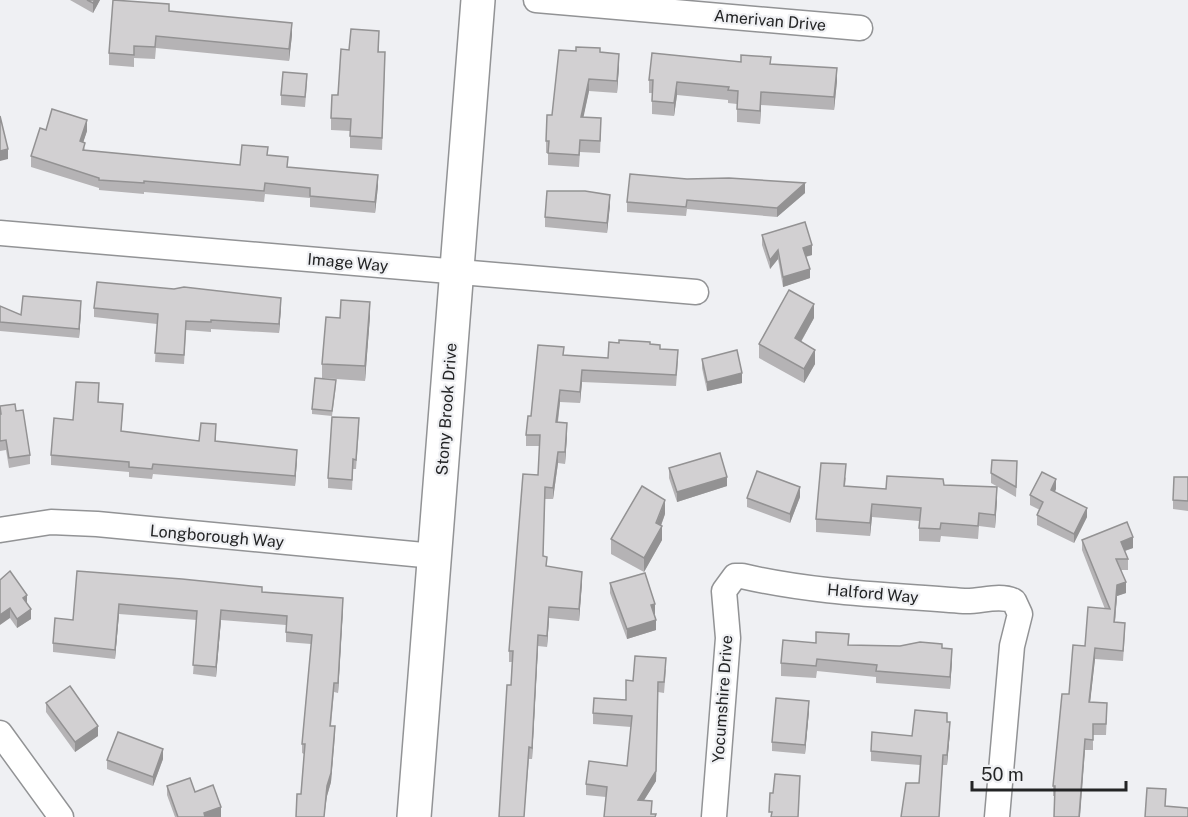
<svg xmlns="http://www.w3.org/2000/svg" width="1188" height="817" font-family="'Public Sans',sans-serif">
<style>
.lines{fill:none;stroke-linecap:round;stroke-linejoin:round}
.street-casing{stroke:#929395;stroke-width:27}
.secondary-casing{stroke:#929395;stroke-width:36}
.street{stroke:#fff;stroke-width:24}
.secondary{stroke:#fff;stroke-width:33}
.wall{fill:#b5b3b5}
.shaded-wall{fill:#939293}
.building{fill:#d2d0d2;stroke:#939293;stroke-width:1.5}
.labels{text-anchor:middle;stroke-width:4.5;stroke-linejoin:round;paint-order:stroke}
.street-label{font-size:16px;fill:#232425;stroke:#eff0f3}
</style>
<rect width="100%" height="100%" fill="#eff0f3"/>
<g class="lines">
<defs>
<g id="street">
<path d="M536 0 860 28"/>
<path d="M0 233 696 292"/>
<path d="M0 530 51 522 97 524 434 556"/>
<path d="M0 733 61 817"/>
<path d="M714 817 728 638 724 591 735 576H742C814 593 890 595 964 601 980 602 999 594 1014 601L1020 614 1012 646 997 817"/>
</g>
<path id="secondary" d="M414 817 478 0"/>
</defs>
<use href="#street" class="street-casing"/>
<use href="#secondary" class="secondary-casing"/>
<use href="#street" class="street"/>
<use href="#secondary" class="secondary"/>
</g>
<g class="wall">
<path d="M70 0H100L93 13Z"/>
<path d="M169 11 292 35 289 61 156 48 155 59 134 58V67L109 65V53Z"/>
<path d="M379 43V52L385 64 382 150 350 148V131L331 130V118L349 50Z"/>
<path d="M600 52 619 66 617 93 589 91 583 117 601 130 600 153 580 152 579 167 548 165V153H546V141L552 115Z"/>
<path d="M741 62 771 64 837 81 834 110 761 105 760 124 737 122V104L728 103V100L677 95 674 116 652 114V93H649V80Z"/>
<path d="M307 83 305 107 281 105V95Z"/>
<path d="M46 130 87 131 83 142 85 151 240 165 268 156 288 167 378 186 375 213 310 207V198L265 194 264 202 144 192V194L99 190V188L31 167V156Z"/>
<path d="M805 193 777 217 687 209 686 216 627 212V202Z"/>
<path d="M610 205 607 233 545 227V217Z"/>
<path d="M762 235 812 255 806 257 810 278 783 287 778 259 770 269 762 245Z"/>
<path d="M0 306 21 315 81 311 79 338 0 331Z"/>
<path d="M281 307 279 333 211 329V332L186 330 184 364 155 362 157 324 94 317V308Z"/>
<path d="M370 316 365 381 322 378V364L340 318Z"/>
<path d="M814 318 801 342 815 364 804 383 759 358V344Z"/>
<path d="M650 344 660 349 678 361 676 386 582 382 580 403 560 402 558 422 567 435 565 464 558 463 553 499H545L543 556 547 566 582 583 579 621 549 618 547 647 538 646 532 759H529L524 817H499L511 685 512 662H509V651L538 475 540 446H526V435L531 416 564 355 608 358Z"/>
<path d="M702 359 742 383 707 391 702 368Z"/>
<path d="M336 385 332 416 312 414V409Z"/>
<path d="M99 393 98 402 123 414 121 431 199 441 216 434V441L297 459 295 486 153 474 152 479 129 477V472L51 465V455L73 420Z"/>
<path d="M0 406 16 411 30 455V464L9 468 6 450 0 451Z"/>
<path d="M359 428 356 469H353L352 490 328 488V478Z"/>
<path d="M669 468 727 486 677 502 669 478Z"/>
<path d="M1017 471 1016 497 991 483V473Z"/>
<path d="M846 477 845 486 886 489 944 485 997 500 995 528 979 526 978 539 941 536 940 542 919 541V521L872 517 870 536 816 532V519Z"/>
<path d="M1188 477V511L1173 509V500Z"/>
<path d="M1056 489 1055 492 1087 517 1074 543 1037 525V515L1040 510 1030 505V495Z"/>
<path d="M800 497 790 523 747 507V498Z"/>
<path d="M665 514 661 526 662 540 644 572 611 554V539Z"/>
<path d="M1082 540 1133 548 1125 551 1128 559V570H1121L1126 593 1117 596 1115 622 1125 633 1123 661 1095 659 1090 702 1107 713 1106 735H1093V750H1085L1055 796H1053V786L1069 694 1085 646 1105 609 1082 550Z"/>
<path d="M77 571 262 592 343 608 338 693 334 692 331 726 335 736 331 782 327 796 301 794 304 754 302 753V744L311 644 286 642V625L221 620 216 677 193 674 197 620 119 614 115 659 53 652V643L73 620Z"/>
<path d="M0 580 27 604 31 619 17 628 10 618Z"/>
<path d="M610 583 655 614H654L656 630 627 639 610 593Z"/>
<path d="M849 645 942 648 952 661 950 689 876 683V677L817 671 816 678 781 676V663Z"/>
<path d="M666 669 664 693 658 692 656 781 644 800 652 814 656 817 606 797 586 795V784L627 766 631 727 593 724V713L626 700 633 681Z"/>
<path d="M46 703 98 736 75 752 46 712Z"/>
<path d="M809 711 805 754 772 751V742Z"/>
<path d="M947 722 950 732 947 765H943L939 817H901L919 783 920 765 871 761V751Z"/>
<path d="M163 759 153 786 107 769V760Z"/>
<path d="M167 786 195 792 221 817H175L167 795Z"/>
</g>
<g class="shaded-wall">
<path d="M95 0H100L93 13V3Z"/>
<path d="M292 23V35L289 61V49Z"/>
<path d="M619 54V66L617 93V81Z"/>
<path d="M837 68V81L834 110V97Z"/>
<path d="M589 79V91L581 129V117Z"/>
<path d="M677 82V95L674 116V103Z"/>
<path d="M761 92V105L760 124V111Z"/>
<path d="M87 120V131L80 152V141Z"/>
<path d="M8 149V159L0 161V151Z"/>
<path d="M378 175V186L375 213V202Z"/>
<path d="M805 183V193L777 217V208Z"/>
<path d="M610 195V205L607 233V223Z"/>
<path d="M812 245V255L803 257V248Z"/>
<path d="M778 250V259L770 269V260Z"/>
<path d="M810 269V278L783 287V277Z"/>
<path d="M281 298V307L279 333V324Z"/>
<path d="M81 301V311L79 338V329Z"/>
<path d="M370 302V316L365 381V366Z"/>
<path d="M814 304V318L795 352V338Z"/>
<path d="M815 350V364L804 383V369Z"/>
<path d="M582 370V382L580 403V392Z"/>
<path d="M742 373V383L707 391V382Z"/>
<path d="M560 390V402L556 434V422Z"/>
<path d="M567 423V435L565 464V452Z"/>
<path d="M297 450V459L295 486V476Z"/>
<path d="M558 452V463L553 499V488Z"/>
<path d="M727 477V486L677 502V492Z"/>
<path d="M1056 479V489L1051 499V490Z"/>
<path d="M800 487V497L790 523V514Z"/>
<path d="M997 487V500L995 528V515Z"/>
<path d="M665 500V514L658 533 662 526V540L644 572V558Z"/>
<path d="M872 504V517L870 536V523Z"/>
<path d="M1087 508V517L1074 543V534Z"/>
<path d="M1133 537V548L1121 552V542Z"/>
<path d="M582 572V583L579 621V609Z"/>
<path d="M1126 582V593L1117 596 1114 633 1117 585Z"/>
<path d="M27 595V604L23 598Z"/>
<path d="M343 598V608L338 693V683Z"/>
<path d="M119 604V614L115 659V650Z"/>
<path d="M655 604V614L651 615V605Z"/>
<path d="M549 607V618L547 647V636Z"/>
<path d="M10 608V618L0 625V615Z"/>
<path d="M31 609V619L17 628V619Z"/>
<path d="M221 610V620L216 677V667Z"/>
<path d="M656 620V630L627 639V629Z"/>
<path d="M538 635V646L532 759V748Z"/>
<path d="M1095 648V659L1089 712V702Z"/>
<path d="M952 649V661L950 689V677Z"/>
<path d="M658 682 656 781 638 810V800Z"/>
<path d="M809 701V711L805 754V745Z"/>
<path d="M950 722V732L947 765V755Z"/>
<path d="M98 726V736L75 752V742Z"/>
<path d="M335 726 331 782 327 796 324 817 327 786Z"/>
<path d="M1085 739V750L1080 817H1079Z"/>
<path d="M163 749V759L153 786V777Z"/>
<path d="M221 807V817H204V813Z"/>
</g>
<g class="building">
<path d="M87 0H95L93 3Z"/>
<path d="M113 0 169 4V11L292 23 289 49 156 36 155 47 134 46V55L109 53Z"/>
<path d="M351 29 379 31 378 52H385L382 138 350 136 351 119 331 118 332 95H338L341 49 349 50Z"/>
<path d="M576 47 600 48V52L619 54 617 81 589 79 581 117 601 118 600 141 580 140 579 155 548 153 549 141H546L547 115H552L559 50 576 51Z"/>
<path d="M652 53 741 62V55L755 56 771 57 770 64 837 68 834 97 761 92 760 111 737 109 738 91 728 90 729 87 677 82 674 103 652 101 653 80H649Z"/>
<path d="M283 72 307 74 305 97 281 95Z"/>
<path d="M52 109 87 120 80 141 85 143 83 150 240 165 242 145 268 147 267 155 288 157 287 167 378 175 375 202 310 196V188L265 183 264 191 144 181V183L99 180V178L31 156 40 128 46 130Z"/>
<path d="M0 116 8 149 0 151Z"/>
<path d="M630 174 687 179 729 178 805 183 777 208 687 200 686 207 627 202Z"/>
<path d="M547 191H585L610 195 607 223 545 217Z"/>
<path d="M805 222 812 245 803 248 810 269 783 277 778 250 770 260 762 235Z"/>
<path d="M97 282 174 289 184 287 281 298 279 324 211 320V322L186 321 184 355 155 353 158 314 94 308Z"/>
<path d="M789 290 814 304 795 338 815 350 804 369 759 344Z"/>
<path d="M23 296 81 301 79 329 0 322V306L21 315Z"/>
<path d="M341 300 370 302 365 366 322 364 326 317 340 318Z"/>
<path d="M619 340 650 342V344L660 345V349L678 350 676 375 582 370 580 392 560 390 556 422 567 423 565 452H558L553 488 545 487 543 556 547 557 546 566 582 572 579 609 549 607 547 636 538 635 532 748 529 747 524 817H499L507 685H511L513 651H509L523 474 538 475 540 435H526L528 416H531L538 345 564 347 563 355 608 358 609 342 619 343Z"/>
<path d="M737 350 742 373 707 382 702 359Z"/>
<path d="M315 378 336 380 332 411 312 409Z"/>
<path d="M76 382 99 383 98 402 123 404 121 431 199 441 201 423 216 424 215 441 297 450 295 476 153 464 152 469 129 467V462L51 455 54 418 73 420Z"/>
<path d="M15 404 16 411 23 410 30 455 9 458 6 440 0 441V414H1L0 406Z"/>
<path d="M332 417 359 418 356 460 353 459 352 480 328 478Z"/>
<path d="M720 453 727 477 677 492 669 468Z"/>
<path d="M992 460 1017 461 1016 487 991 473Z"/>
<path d="M821 463 846 464 844 486 886 489 887 476 943 479 944 485 997 487 995 515 979 513 978 526 941 523 940 529 919 528 921 508 872 504 870 523 816 519Z"/>
<path d="M757 471 800 487 790 514 747 498Z"/>
<path d="M1042 472 1056 479 1051 490 1087 508 1074 534 1037 515 1043 502 1030 495Z"/>
<path d="M1174 477H1188V501L1173 500Z"/>
<path d="M642 486 665 500 656 523 662 526 644 558 611 539Z"/>
<path d="M1127 522 1133 537 1121 542 1128 559H1116L1126 582 1117 585 1114 622 1125 623 1123 651 1095 648 1089 702 1107 703 1106 724H1093V740L1085 739 1079 817H1054L1055 786H1053L1062 694H1069L1073 645 1085 646 1088 607 1110 609 1082 540Z"/>
<path d="M10 571 27 595 23 598 31 609 17 619 10 608 0 615V580Z"/>
<path d="M77 571 182 579 262 587V592L343 598 338 683H334L330 726H335L331 773 327 786 324 817H296L297 794H301L305 744H302L312 635 286 632 287 616 221 610 216 667 193 665 197 611 119 604 115 650 53 643 55 618 73 620Z"/>
<path d="M645 573 655 604 651 605 656 620 627 629 610 583Z"/>
<path d="M816 632 849 634 848 645 900 646 920 642 942 644V648L952 649 950 677 876 671 877 665 817 659 816 666 781 663 783 640 816 643Z"/>
<path d="M635 656 666 658 664 682H658L656 771 638 800 652 801 651 814H656L655 817H604L607 787 586 784 589 761 627 766 632 716 593 713 594 698 626 700V680L633 681Z"/>
<path d="M70 686 98 726 75 742 46 703Z"/>
<path d="M776 698 809 701 805 745 772 742Z"/>
<path d="M915 710 947 713V722H950L947 755H943L939 817H901L906 783H919L921 756 871 751 872 732 912 736Z"/>
<path d="M118 732 163 749 153 777 107 760Z"/>
<path d="M775 774 800 776 798 817H771L772 812H769L770 793H773Z"/>
<path d="M190 778 195 792 213 785 221 807 204 813 205 817H178L167 786Z"/>
<path d="M1147 788 1166 789 1165 806 1188 808V817H1145Z"/>
</g>
<g class="labels">
<g class="street-label">
<text transform="translate(770 20) rotate(5)" y="6">Amerivan Drive</text>
<text transform="translate(348 262) rotate(5)" y="6">Image Way</text>
<text transform="translate(446 409) rotate(-86)" y="6">Stony Brook Drive</text>
<text transform="translate(217 536) rotate(5)" y="6">Longborough Way</text>
<text transform="translate(873 593) rotate(5)" y="6">Halford Way</text>
<text transform="translate(722 699) rotate(-86)" y="6">Yocumshire Drive</text>
</g>
</g>
<path d="M972 781v9h154v-9" fill="none" stroke="#232425" stroke-width="3"/>
<text x="981" y="781" font-size="18" fill="#232425" stroke="#eff0f3" stroke-width="4.5" paint-order="stroke">50 m</text>
</svg>
